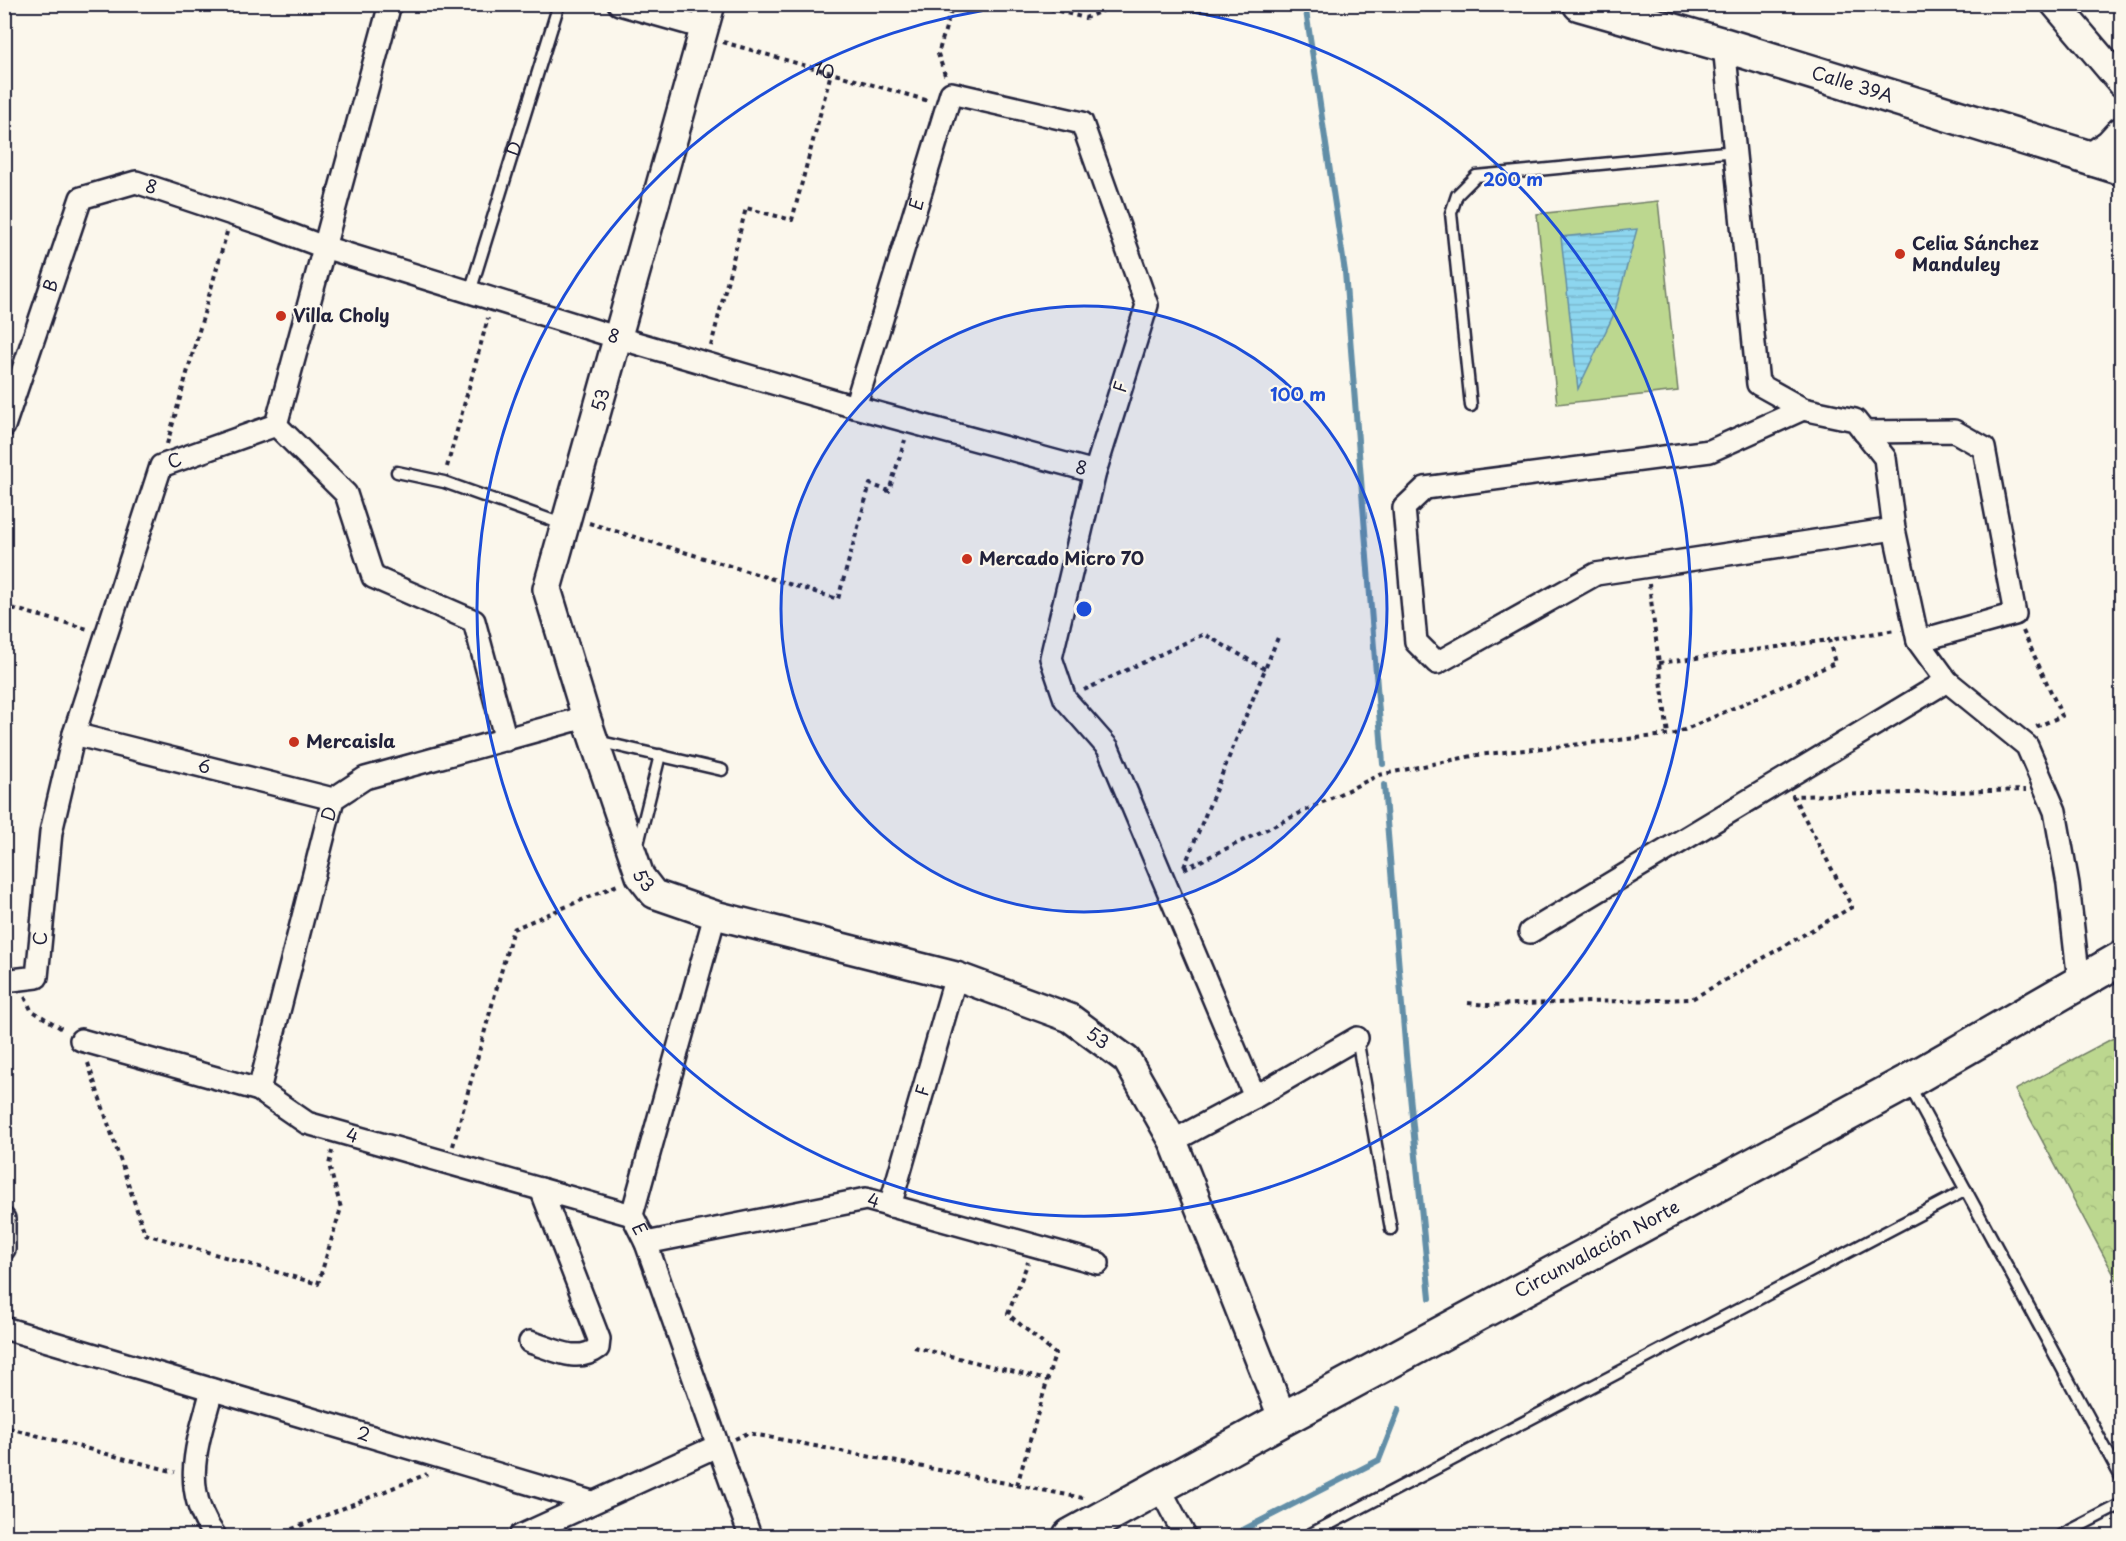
<svg xmlns="http://www.w3.org/2000/svg" width="2126" height="1541" viewBox="0 0 2126 1541" font-family="'Playpen Sans',sans-serif">
	<style>
		.forest { fill: url(#forest-crowns); stroke: #6f7c65; stroke-width: 1.5 }
		.park { fill: #bcd78f; stroke: #6f7c65; stroke-width: 1.5 }
		.water { fill: url(#water-rules); stroke: #628ea7; stroke-width: 1.5 }
		.lines { fill: none; stroke-linecap: round; stroke-linejoin: round }
		.stream { stroke: #628ea7; stroke-width: 6 }
		.service-casing { stroke: #22223b; stroke-width: 15 }
		.minor-casing { stroke: #22223b; stroke-width: 26 }
		.tertiary-casing { stroke: #22223b; stroke-width: 32 }
		.primary-casing { stroke: #22223b; stroke-width: 38 }
		.path { stroke: #22223b; stroke-width: 4; stroke-dasharray: 4.5 4.5; stroke-linecap: butt }
		.service { stroke: #fbf7ec; stroke-width: 10 }
		.minor { stroke: #fbf7ec; stroke-width: 21 }
		.tertiary { stroke: #fbf7ec; stroke-width: 27 }
		.primary { stroke: #fbf7ec; stroke-width: 33 }
		.ring { fill: none; stroke: #1d4ed8; stroke-width: 3 }
		.poi-dot { fill: #c8321e; stroke: #fbf7ec; stroke-width: 2 }
		.labels { text-anchor: middle; stroke-width: 4.5; stroke-linejoin: round; paint-order: stroke }
		.street-label { font-size: 18px; fill: #22223b; stroke: #fbf7ec }
		.poi-label { font-size: 18px; font-weight: bold; fill: #22223b; stroke: #fbf7ec; text-anchor: start }
		.centre { fill: #1d4ed8; stroke: #fbf7ec; stroke-width: 3 }
		.ring-label { font-size: 18px; text-anchor: middle; font-weight: bold; fill: #1d4ed8; stroke: #fbf7ec; stroke-width: 4.5; stroke-linejoin: round; paint-order: stroke }
	</style>
	<defs>
		<pattern id="forest-crowns" width="20" height="18" patternUnits="userSpaceOnUse" patternTransform="scale(1.5)"><rect width="20" height="18" fill="#bcd78f"/><path d="M2 6a3 3 0 1 1 6 0M12 15a3 3 0 1 1 6 0" fill="none" stroke="#a1b87c"/></pattern>
		<pattern id="water-rules" width="6" height="5" patternUnits="userSpaceOnUse" patternTransform="scale(1.5)"><rect width="6" height="5" fill="#8dd6ef"/><path d="M0 2.5h6" fill="none" stroke="#79b7ce"/></pattern>
	</defs>
	<rect width="100%" height="100%" fill="#fbf7ec"/>
	<filter id="ink" filterUnits="userSpaceOnUse"><feTurbulence type="fractalNoise" baseFrequency=".0167" numOctaves="2"/><feDisplacementMap in="SourceGraphic" scale="12" xChannelSelector="R" yChannelSelector="G"/><feConvolveMatrix kernelMatrix="1 2 1 2 8 2 1 2 1" color-interpolation-filters="sRGB"/></filter>
	<g filter="url(#ink)">
		<path class="forest" d="M 2121,1034 L 2121,1288 L 2015,1090 Z"/>
		<path class="park" d="M 1658,201 L 1678,391 L 1557,404 L 1537,214 Z"/>
		<path class="water" d="M 1637,229 L 1614,314 L 1578,389 L 1561,237 Z"/>
		<g class="lines">
			<g class="stream">
				<path d="M 1305,4 L 1345,272 L 1383,764"/>
				<path d="M 1384,785 L 1406,1055 L 1430,1298"/>
				<path d="M 1240,1536 L 1241,1531 L 1379,1460 L 1399,1409"/>
			</g>
			<g class="service-casing">
				<g id="service">
					<path id="s2" d="M 470,292 L 559,4"/>
					<path d="M 1471,406 L 1451,213 L 1457,195 L 1476,176 L 1736,151"/>
					<path d="M 397,472 L 444,482 L 565,525"/>
					<path d="M 597,741 L 722,770"/>
					<path d="M 637,848 L 660,755"/>
					<path d="M 1357,1038 L 1391,1229"/>
					<path d="M 1909,1085 L 2122,1479"/>
					<path d="M 1307,1536 L 1966,1190"/>
					<path d="M 2060,1536 L 2122,1504"/>
				</g>
			</g>
			<g class="minor-casing">
				<g id="minor">
					<path d="M 619,4 L 704,28"/>
					<path d="M 1724,45 L 1758,384 L 1803,409 L 1855,420 L 1885,458 L 1894,529 L 1918,641 L 1947,681 L 2027,746 L 2055,811 L 2068,884 L 2079,982"/>
					<path id="s3" d="M 855,407 L 951,93 L 1082,123 L 1147,305 L 1095,472 L 1051,658 L 1065,699 L 1108,748 L 1255,1097"/>
					<path d="M 1803,409 L 1710,451 L 1425,488 L 1404,508 L 1416,642 L 1437,663 L 1596,574 L 1894,529"/>
					<path d="M 276,425 L 390,4"/>
					<path d="M 276,425 L 346,494 L 373,577 L 474,621 L 506,740"/>
					<path id="s4" d="M 4,426 L 81,198 L 136,182 L 265,225 L 324,247 L 619,338 L 855,407 L 1095,472"/>
					<path d="M 1864,432 L 1954,431 L 1984,448 L 2015,614 L 1918,641"/>
					<path id="s5" d="M 74,734 L 333,799"/>
					<path id="s6" d="M 715,915 L 632,1215 L 646,1243 L 750,1536"/>
					<path d="M 1530,932 L 1947,681"/>
					<path id="s7" d="M 4,981 L 37,977 L 51,832 L 74,734 L 161,466 L 276,425"/>
					<path id="s8" d="M 81,1040 L 259,1090 L 307,1123 L 632,1215"/>
					<path id="s9" d="M 259,1090 L 333,799 L 365,778 L 586,717"/>
					<path d="M 1173,1141 L 1255,1097 L 1357,1038"/>
					<path id="s10" d="M 890,1206 L 956,976"/>
					<path d="M 4,1219 L 4,1249"/>
					<path id="s11" d="M 646,1243 L 866,1199 L 1098,1263"/>
					<path id="s12" d="M 4,1328 L 592,1502"/>
					<path d="M 530,1342 C 553,1349 577,1364 598,1348 L 599,1339 L 541,1189"/>
					<path d="M 212,1390 C 198,1442 179,1488 215,1536"/>
					<path d="M 1159,1487 L 1185,1536"/>
					<path d="M 520,1536 L 717,1446"/>
				</g>
			</g>
			<g class="tertiary-casing">
				<g id="tertiary">
					<path id="s13" d="M 711,4 L 547,589 L 586,717 L 640,876 L 654,894 L 715,915 L 956,976 L 1070,1018 L 1127,1060 L 1173,1141 L 1283,1419"/>
					<path d="M 2055,4 L 2122,83"/>
				</g>
			</g>
			<g class="primary-casing">
				<g id="primary">
					<path id="s14" d="M 1580,4 L 1724,45 L 2122,168"/>
					<path d="M 2093,159 L 2111,146 L 2122,134"/>
					<path id="s15" d="M 1070,1536 L 1283,1419 L 1907,1082 L 2122,958"/>
				</g>
			</g>
			<g class="path">
				<path d="M 1032,4 L 1085,18 L 1119,4"/>
				<path id="s1" d="M 723,42 L 929,101"/>
				<path d="M 945,75 L 938,54 L 953,4"/>
				<path d="M 711,346 L 746,208 L 792,220 L 831,73"/>
				<path d="M 167,444 L 227,232"/>
				<path d="M 447,467 L 488,318"/>
				<path d="M 589,523 L 838,599 L 870,484 L 889,491 L 905,440"/>
				<path d="M 1649,584 L 1668,735"/>
				<path d="M 4,606 L 88,629"/>
				<path d="M 2023,631 L 2062,716 L 2036,727"/>
				<path d="M 1659,663 L 1829,640"/>
				<path d="M 1084,690 L 1204,634 L 1265,669"/>
				<path d="M 1184,867 L 1279,635"/>
				<path d="M 1184,869 L 1379,775 L 1477,755 L 1675,734 L 1835,663 L 1829,640 L 1896,630"/>
				<path d="M 25,997 L 31,1010 L 64,1030"/>
				<path d="M 1468,1003 L 1487,1005 L 1692,999 L 1852,907 L 1793,796 L 2026,790"/>
				<path d="M 88,1063 L 145,1234 L 318,1284 L 341,1208 L 329,1165 L 332,1151"/>
				<path d="M 453,1146 L 513,929 L 620,884"/>
				<path d="M 914,1347 L 1047,1380"/>
				<path d="M 9,1428 L 175,1472"/>
				<path d="M 735,1439 L 748,1433 L 1083,1498"/>
				<path d="M 1017,1485 L 1055,1354 L 1008,1314 L 1028,1262"/>
				<path d="M 56,1532 L 74,1536"/>
				<path d="M 275,1536 L 427,1474"/>
			</g>
			<use href="#service" class="service"/>
			<use href="#minor" class="minor"/>
			<use href="#tertiary" class="tertiary"/>
			<use href="#primary" class="primary"/>
		</g>
	</g>
	<circle cx="1084" cy="609" r="303" fill="#1d4ed8" fill-opacity=".12"/>
	<g class="ring">
		<circle cx="1084" cy="609" r="303"/>
		<path d="M1142 5A607 607 0 1 1 1026 5"/>
	</g>
	<g class="poi-dot">
		<circle cx="1900" cy="254" r="6"/>
		<circle cx="281" cy="316" r="6"/>
		<circle cx="967" cy="559" r="6"/>
		<circle cx="294" cy="742" r="6"/>
	</g>
	<g class="labels">
		<g class="street-label">
			<text dy="6" stroke="none"><textPath href="#s1" startOffset="105">10</textPath></text>
			<text dy="6" stroke="none"><textPath href="#s14" startOffset="284">Calle 39A</textPath></text>
			<text dy="6" stroke="none"><textPath href="#s2" startOffset="150">D</textPath></text>
			<text dy="6" stroke="none"><textPath href="#s4" startOffset="314">8</textPath></text>
			<text dy="6" stroke="none"><textPath href="#s3" startOffset="212">E</textPath></text>
			<text dy="6" stroke="none"><textPath href="#s4" startOffset="148">B</textPath></text>
			<text dy="6" stroke="none"><textPath href="#s4" startOffset="800">8</textPath></text>
			<text transform="translate(1121 387) rotate(-73)" y="6">F</text>
			<text transform="translate(601 400) rotate(-74)" y="6">53</text>
			<text dy="6" stroke="none"><textPath href="#s7" startOffset="576">C</textPath></text>
			<text dy="6" stroke="none"><textPath href="#s4" startOffset="1286">8</textPath></text>
			<text dy="6" stroke="none"><textPath href="#s5" startOffset="134">6</textPath></text>
			<text dy="6" stroke="none"><textPath href="#s9" startOffset="285">D</textPath></text>
			<text dy="6" stroke="none"><textPath href="#s13" startOffset="915">53</textPath></text>
			<text dy="6" stroke="none"><textPath href="#s7" startOffset="72">C</textPath></text>
			<text dy="6" stroke="none"><textPath href="#s13" startOffset="1401">53</textPath></text>
			<text dy="6" stroke="none"><textPath href="#s10" startOffset="120">F</textPath></text>
			<text dy="6" stroke="none"><textPath href="#s8" startOffset="290">4</textPath></text>
			<text dy="6" stroke="none"><textPath href="#s11" startOffset="232">4</textPath></text>
			<text dy="6" stroke="none"><textPath href="#s6" startOffset="327">E</textPath></text>
			<text dy="6" stroke="none"><textPath href="#s15" startOffset="600">Circunvalación Norte</textPath></text>
			<text dy="6" stroke="none"><textPath href="#s12" startOffset="375">2</textPath></text>
		</g>
		<g class="poi-label">
			<text x="1912" y="250">Celia Sánchez<tspan x="1912" dy="21">Manduley</tspan></text>
			<text x="293" y="322">Villa Choly</text>
			<text x="979" y="565">Mercado Micro 70</text>
			<text x="306" y="748">Mercaisla</text>
		</g>
	</g>
	<circle cx="1084" cy="609" r="9" class="centre"/>
	<g class="ring-label">
		<text x="1513" y="186">200 m</text>
		<text x="1298" y="401">100 m</text>
	</g>
	<rect width="2126" height="1541" fill="none" stroke="#fbf7ec" stroke-width="24"/>
	<rect x="12" y="12" width="2102" height="1517" fill="none" stroke="#22223b" stroke-width="2" filter="url(#ink)"/>
</svg>
